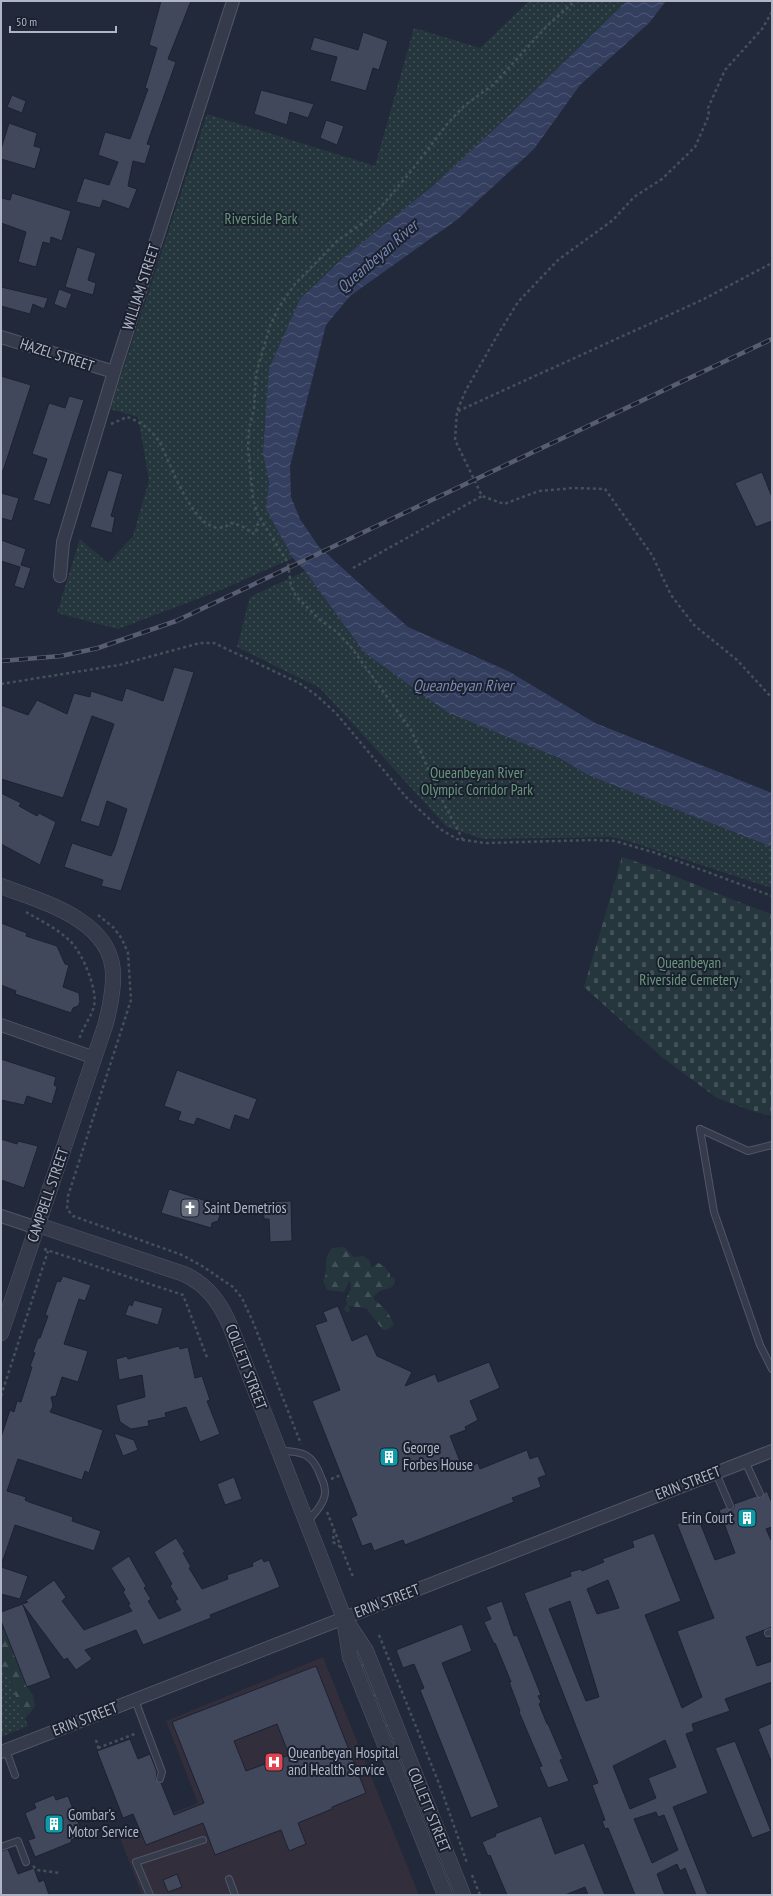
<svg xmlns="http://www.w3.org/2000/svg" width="773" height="1896" viewBox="0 0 773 1896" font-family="'PT Sans Narrow',sans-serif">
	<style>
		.medical { fill: #322e3c }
		.grass { fill: url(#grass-tufts) }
		.forest { fill: url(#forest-firs) }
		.cemetery { fill: url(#cemetery-stones) }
		.park { fill: url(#park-dots) }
		.water { fill: url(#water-waves) }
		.building { fill: #41485c; stroke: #1d2232; fill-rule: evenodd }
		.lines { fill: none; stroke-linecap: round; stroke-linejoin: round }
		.service-casing { stroke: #515666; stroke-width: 8 }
		.minor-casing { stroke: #515666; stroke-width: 14 }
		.tertiary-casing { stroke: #515666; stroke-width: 16 }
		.path { stroke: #425259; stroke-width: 2.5; stroke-dasharray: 3 3; stroke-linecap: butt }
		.service { stroke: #363b4b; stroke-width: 6 }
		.minor { stroke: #363b4b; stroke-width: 12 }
		.tertiary { stroke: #363b4b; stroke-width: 15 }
		.rail-casing { stroke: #585e72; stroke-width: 4.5 }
		.rail { stroke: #1b202f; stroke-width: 3; stroke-dasharray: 9; stroke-linecap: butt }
		.labels { text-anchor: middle; stroke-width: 4; stroke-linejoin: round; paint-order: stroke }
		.park-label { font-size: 15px; fill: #68977b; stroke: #1b202f }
		.street-label { font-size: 15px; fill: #b1b6c7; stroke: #1b202f }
		.poi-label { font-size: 15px; fill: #b1b6c7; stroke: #1b202f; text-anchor: start }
		.water-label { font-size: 16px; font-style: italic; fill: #7987af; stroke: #1b202f }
	</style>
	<defs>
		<pattern id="grass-tufts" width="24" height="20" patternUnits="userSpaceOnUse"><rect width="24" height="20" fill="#25373d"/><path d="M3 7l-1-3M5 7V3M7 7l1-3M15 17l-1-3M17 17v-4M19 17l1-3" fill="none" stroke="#425258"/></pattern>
		<pattern id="forest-firs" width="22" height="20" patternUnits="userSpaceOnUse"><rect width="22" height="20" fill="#25373d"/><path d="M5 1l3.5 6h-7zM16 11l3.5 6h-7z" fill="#425258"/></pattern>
		<pattern id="cemetery-stones" width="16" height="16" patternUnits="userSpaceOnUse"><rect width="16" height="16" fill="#25373d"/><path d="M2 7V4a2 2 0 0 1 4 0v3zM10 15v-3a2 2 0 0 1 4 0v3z" fill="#425258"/></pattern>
		<pattern id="park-dots" width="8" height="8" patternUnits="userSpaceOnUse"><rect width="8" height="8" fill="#25373d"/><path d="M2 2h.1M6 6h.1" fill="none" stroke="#425258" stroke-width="1.8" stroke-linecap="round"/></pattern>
		<pattern id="water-waves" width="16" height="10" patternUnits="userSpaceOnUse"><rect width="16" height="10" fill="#343f60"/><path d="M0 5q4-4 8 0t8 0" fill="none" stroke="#4f5875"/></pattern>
	</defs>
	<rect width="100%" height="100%" fill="#22293a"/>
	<path class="medical" d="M 323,1657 L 419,1895 L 142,1895 L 118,1833 L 198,1803 L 166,1721 Z"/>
	<path class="grass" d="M 355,1640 L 415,1794 L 414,1795 L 353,1643 Z"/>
	<g class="forest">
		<path d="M 344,1247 L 354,1257 L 363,1256 L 370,1261 L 371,1268 L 378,1263 L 384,1266 L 390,1274 L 390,1277 L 394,1277 L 395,1282 L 392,1287 L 380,1291 L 374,1296 L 374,1300 C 382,1305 391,1315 394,1325 L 387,1330 L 383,1330 L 366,1308 L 349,1306 L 350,1310 L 348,1313 L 344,1309 L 347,1304 L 346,1299 L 351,1289 L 350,1280 L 344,1292 L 327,1290 L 323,1281 C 330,1269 321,1263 332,1248 Z"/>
		<path d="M 4,1629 L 27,1687 L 33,1695 L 35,1706 C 25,1722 19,1723 1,1723 L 1,1632 Z"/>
	</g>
	<path class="cemetery" d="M 622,857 C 673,873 721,897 772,914 L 772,1116 L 755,1112 L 717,1098 L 663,1058 L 584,987 Z"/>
	<g class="park">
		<path d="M 529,1 L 627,1 L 503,121 L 434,185 L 344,257 L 300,299 L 263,454 L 269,482 L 266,509 L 293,558 L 221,590 L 118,629 L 57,613 L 80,539 L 108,563 L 133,536 L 149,480 L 138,417 L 110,409 L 207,114 L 375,166 L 414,28 L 480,48 Z"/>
		<path d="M 305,571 L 364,652 L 588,775 L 772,847 L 772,888 L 628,841 L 612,837 L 483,839 L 447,827 L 320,688 L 237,647 L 250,597 Z"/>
		<path d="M 1,1660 L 28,1726 L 1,1737 Z"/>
	</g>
	<path class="water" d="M 627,1 L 666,1 L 649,23 L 580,85 L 534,149 L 458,219 L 350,296 L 326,325 L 290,466 L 291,497 L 300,519 L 319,547 L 408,627 L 508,671 L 595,723 L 772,793 L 772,847 L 588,775 L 557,757 L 447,712 L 364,652 L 305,571 L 293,558 L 266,509 L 269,482 L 263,454 L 269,369 L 300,299 L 344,257 L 434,185 L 503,121 Z"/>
	<g class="building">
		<path d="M 161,1 L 191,1 L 168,59 L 176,62 L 147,144 L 151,145 L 145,164 L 133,161 L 128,186 L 137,189 L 129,209 L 103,200 L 100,208 L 76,202 L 84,178 L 109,185 L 118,162 L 98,155 L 105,132 L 130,139 L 148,89 L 145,88 L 157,48 L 149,45 Z"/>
		<path d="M 363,32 L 388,41 L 379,70 L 373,68 L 366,91 L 330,81 L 337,57 L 310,50 L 314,37 L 358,50 Z"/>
		<path d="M 261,90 L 314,104 L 308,118 L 290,112 L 287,125 L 254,114 Z"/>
		<path d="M 12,95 L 26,101 L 22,113 L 7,107 Z"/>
		<path d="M 326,120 L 344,126 L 337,145 L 320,138 Z"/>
		<path d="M 9,123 L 37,133 L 34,146 L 41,148 L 35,169 L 1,159 L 1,149 Z"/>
		<path d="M 12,193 L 71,211 L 62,241 L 51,237 L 50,244 L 43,242 L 36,267 L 18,262 L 26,232 L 1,223 L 1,198 L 10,200 Z"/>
		<path d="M 77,247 L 96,253 L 88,280 L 96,283 L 93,295 L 65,287 Z"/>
		<path d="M 1,287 L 48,298 L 44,309 L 33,304 L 30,314 L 1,306 Z"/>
		<path d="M 59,289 L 72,294 L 66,309 L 54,304 Z"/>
		<path d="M 1,376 L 31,385 L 3,471 L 1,470 Z"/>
		<path d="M 69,396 L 84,400 L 50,505 L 33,500 L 47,459 L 32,454 L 49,403 L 65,408 Z"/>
		<path d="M 108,470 L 123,474 L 111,516 L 115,517 L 112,533 L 90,527 Z"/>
		<path d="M 762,472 L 772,497 L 772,521 L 756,527 L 735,483 Z"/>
		<path d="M 1,493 L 19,498 L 12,521 L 1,518 Z"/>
		<path d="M 1,540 L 26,549 L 21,565 L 31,568 L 24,589 L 14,586 L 20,567 L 1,561 Z"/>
		<path d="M 174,667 L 194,672 L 183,706 L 121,891 L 101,886 L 103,880 L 64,867 L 72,843 L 111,856 L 114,850 L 127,809 L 107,801 L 99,827 L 80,821 L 114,724 L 92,716 L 63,798 L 1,779 L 1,705 L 28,715 L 37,700 L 67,714 L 74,693 L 90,697 L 91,691 L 122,701 L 126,688 L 163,701 Z"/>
		<path d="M 1,793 L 21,803 L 19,806 L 37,816 L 39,813 L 56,822 L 40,865 L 1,844 Z"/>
		<path d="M 1,923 L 27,933 L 26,936 L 57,946 L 65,964 L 69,965 L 63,987 L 79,993 L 80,1002 L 78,1006 L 73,1008 L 71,1013 L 15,994 L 16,991 L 1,985 Z"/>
		<path d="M 1,1059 L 56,1077 L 54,1085 L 57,1087 L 52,1104 L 27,1096 L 24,1105 L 1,1100 Z"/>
		<path d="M 177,1070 L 257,1099 L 249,1120 L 235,1115 L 230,1130 L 197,1118 L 194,1125 L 178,1120 L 181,1112 L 164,1106 Z"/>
		<path d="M 1,1139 L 17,1144 L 18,1141 L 38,1146 L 24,1188 L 1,1180 Z"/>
		<path d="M 169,1189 L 219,1205 L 216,1210 L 220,1215 L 218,1221 L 212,1223 L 211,1228 L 161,1213 Z"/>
		<path d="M 291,1201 L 292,1241 L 270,1242 L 269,1219 L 264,1219 L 263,1202 Z"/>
		<path d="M 63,1276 L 91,1285 L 85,1301 L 79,1299 L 64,1344 L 88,1351 L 78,1382 L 62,1377 L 56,1396 L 51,1397 L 53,1406 L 50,1412 L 103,1430 L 89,1473 L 85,1471 L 82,1480 L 18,1459 L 7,1491 L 26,1497 L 25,1500 L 29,1502 L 73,1517 L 72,1521 L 101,1531 L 94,1551 L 15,1525 L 3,1560 L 1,1560 L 1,1437 L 10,1410 L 14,1412 L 17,1401 L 21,1402 L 32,1367 L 30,1366 L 35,1353 L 33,1352 L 38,1338 L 40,1338 L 48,1316 L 45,1315 L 57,1281 L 60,1282 Z"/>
		<path d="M 134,1300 L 163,1308 L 158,1325 L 125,1315 L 129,1304 L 132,1306 Z"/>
		<path d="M 338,1306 L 352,1341 L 367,1334 L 377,1356 L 412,1372 L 405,1386 L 435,1374 L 438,1382 L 489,1362 L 500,1388 L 470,1401 L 478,1420 L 465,1427 L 466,1430 L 450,1436 L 463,1469 L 478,1463 L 480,1469 L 527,1450 L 530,1459 L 538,1456 L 546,1475 L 538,1478 L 541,1487 L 512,1498 L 514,1502 L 405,1545 L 403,1540 L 374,1551 L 371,1543 L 362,1546 L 351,1518 L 357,1515 L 312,1401 L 340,1390 L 315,1325 L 327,1321 L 323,1312 Z"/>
		<path d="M 179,1346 L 180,1349 L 188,1347 L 195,1378 L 202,1376 L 210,1400 L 207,1401 L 220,1434 L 200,1442 L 186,1407 L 165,1413 L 166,1417 L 148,1421 L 149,1426 L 131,1429 L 120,1422 L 116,1405 L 145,1397 L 142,1375 L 119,1380 L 116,1359 L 127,1356 L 128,1359 Z"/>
		<path d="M 114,1433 L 134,1440 L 138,1450 L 123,1456 Z"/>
		<path d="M 234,1477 L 242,1499 L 225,1505 L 217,1484 Z"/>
		<path d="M 767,1491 L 772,1503 L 772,1527 L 766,1529 L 772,1542 L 772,1627 L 746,1637 L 757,1666 L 772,1661 L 772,1682 L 725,1699 L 730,1711 L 692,1724 L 694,1731 L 686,1734 L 708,1793 L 673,1807 L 708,1895 L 696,1895 L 685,1868 L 680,1871 L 677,1864 L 657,1874 L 665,1895 L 635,1895 L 608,1828 L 605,1829 L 602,1821 L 605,1820 L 592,1785 L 598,1783 L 524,1593 L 571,1576 L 570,1572 L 581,1569 L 582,1571 L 604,1562 L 602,1559 L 634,1547 L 632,1541 L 654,1533 L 681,1601 L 645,1615 L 682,1708 L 702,1697 L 677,1631 L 714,1618 L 677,1524 L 697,1515 L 715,1560 L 735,1553 L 719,1510 L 726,1507 L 731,1510 L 734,1508 L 734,1504 L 756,1496 L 761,1498 L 764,1493 ZM 608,1580 L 619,1608 L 597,1614 L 587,1589 ZM 570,1601 L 599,1697 L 586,1701 L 549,1609 ZM 665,1740 L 676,1767 L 648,1778 L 656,1798 L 630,1809 L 613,1766 ZM 656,1812 L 658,1817 L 664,1815 L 678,1850 L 652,1863 L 634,1819 Z"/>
		<path d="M 176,1538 L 185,1552 L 183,1553 L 191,1567 L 189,1568 L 202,1589 L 228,1579 L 227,1575 L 253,1566 L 252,1563 L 262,1558 L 264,1562 L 269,1560 L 280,1587 L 210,1615 L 211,1618 L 143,1645 L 136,1630 L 85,1650 L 92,1659 L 76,1670 L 67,1658 L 64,1660 L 23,1605 L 51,1678 L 27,1687 L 1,1621 L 1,1612 L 28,1602 L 25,1601 L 54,1580 L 66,1597 L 62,1601 L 84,1630 L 132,1611 L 128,1605 L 130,1604 L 123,1592 L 125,1590 L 111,1568 L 129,1556 L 146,1586 L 144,1588 L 151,1599 L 148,1601 L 159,1619 L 181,1610 L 175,1601 L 178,1599 L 170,1586 L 172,1584 L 154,1552 Z"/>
		<path d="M 1,1567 L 28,1576 L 20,1599 L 1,1594 Z"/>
		<path d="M 502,1601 L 514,1636 L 517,1635 L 541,1695 L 538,1696 L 541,1702 L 539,1704 L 547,1724 L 548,1724 L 563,1759 L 560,1760 L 569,1781 L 548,1788 L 539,1767 L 542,1766 L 519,1712 L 520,1711 L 509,1682 L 511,1682 L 495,1643 L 494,1644 L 484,1622 L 491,1619 L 486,1607 Z"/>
		<path d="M 462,1624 L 472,1651 L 442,1663 L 499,1807 L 471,1818 L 420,1690 L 424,1688 L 414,1664 L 403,1668 L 396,1650 Z"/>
		<path d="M 316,1666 L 366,1793 L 332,1807 L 332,1809 L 298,1823 L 306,1844 L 289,1851 L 281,1830 L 215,1855 L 203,1823 L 146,1845 L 133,1814 L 123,1818 L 97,1751 L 130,1739 L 138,1759 L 150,1754 L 157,1772 L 156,1780 L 161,1783 L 174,1815 L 204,1803 L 172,1722 ZM 277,1724 L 289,1755 L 246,1771 L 234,1741 Z"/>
		<path d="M 772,1723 L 772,1763 L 758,1729 Z"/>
		<path d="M 735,1741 L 771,1831 L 752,1838 L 715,1748 Z"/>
		<path d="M 54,1795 L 56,1800 L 68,1796 L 83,1835 L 71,1840 L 72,1842 L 35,1857 L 28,1840 L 35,1838 L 25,1813 L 36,1808 L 34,1803 Z"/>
		<path d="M 541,1816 L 555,1854 L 584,1843 L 605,1895 L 588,1895 L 585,1887 L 565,1895 L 507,1895 L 490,1855 L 488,1856 L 482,1842 L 496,1836 L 495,1834 Z"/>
		<path d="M 8,1849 L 18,1874 L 34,1868 L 39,1882 L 44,1880 L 49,1895 L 1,1895 L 1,1851 Z"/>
		<path d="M 177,1874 L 182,1887 L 168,1892 L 163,1880 Z"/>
	</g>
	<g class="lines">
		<g class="service-casing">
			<g id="service">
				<path d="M 700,1129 L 714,1212 L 760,1345 L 772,1369"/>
				<path d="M 700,1129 L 748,1151 L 772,1145"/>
				<path d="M 280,1451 C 303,1451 313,1454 321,1477 C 323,1481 325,1487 325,1492 C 325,1503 314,1514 307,1522"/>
				<path d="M 745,1461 L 760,1494"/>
				<path d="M 716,1473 L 730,1506"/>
				<path d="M 768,1633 L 772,1632"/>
				<path d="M 135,1700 L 162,1772 L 160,1779"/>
				<path d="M 6,1750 L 15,1775"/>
				<path d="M 1,1847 L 18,1841 L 26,1862"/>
				<path d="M 229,1879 L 235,1895"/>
				<path d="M 150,1895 L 136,1862 L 203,1840"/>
			</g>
		</g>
		<g class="minor-casing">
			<g id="minor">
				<path d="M 1,337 L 114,372"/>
				<path d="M 60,576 L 63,542 L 114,372 L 233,1"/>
				<path d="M 1,1025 L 95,1058"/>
				<path d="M 1,1216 L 37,1228"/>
				<path d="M 1,1752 L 772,1451"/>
			</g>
		</g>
		<g class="tertiary-casing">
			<g id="tertiary">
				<path d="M 1,886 C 42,902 110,919 113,972 C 114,989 110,1007 106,1023 L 1,1333"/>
				<path d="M 38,1225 L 184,1274 C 208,1285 221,1304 231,1328 L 344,1618 L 350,1657 L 445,1895"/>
				<path d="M 347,1622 L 366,1651 L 463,1895"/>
			</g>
		</g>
		<g class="path">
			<path d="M 772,12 L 762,29 L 725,70 L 708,108 L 709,115 L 695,147 L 662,179 L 634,197 L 613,220 L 558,260 L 518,302 L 497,336 L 466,390 L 457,411 L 455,440 L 482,496 L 504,504 L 539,491 L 573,488 L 605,489 L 652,555 L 671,595 L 694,625 L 737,660 L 772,698"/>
			<path d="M 458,411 L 702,300 L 772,263"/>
			<path d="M 111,424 L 127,417 C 140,421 153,431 160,443 C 170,461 198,549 231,523 L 242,526 L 254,534 L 256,533 L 257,525 L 262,523"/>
			<path d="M 353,568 L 482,496"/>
			<path d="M 1,684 L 119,665 L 200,643 L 214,643 L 299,683 L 316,695 L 336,713 L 406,797 L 440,829 L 457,839 L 485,843 L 593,840 L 615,841 L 656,853 L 772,896"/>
			<path d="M 463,840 L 440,796 L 411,730 L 351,647 L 337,632 L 319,619 L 296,596 L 291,586 L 288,563 L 258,515 L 253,499 L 248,448 L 249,429 L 254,409 L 256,374 L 270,326 L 279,307 L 295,284 L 337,241 L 367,220 L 379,209 L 408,175 L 448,123 L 464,106 L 493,85 L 547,26 L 575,1"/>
			<path d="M 26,912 C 41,921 58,929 70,941 C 82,952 98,990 94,1006 C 91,1018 82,1028 79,1040"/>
			<path d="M 98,915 L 114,928 L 122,939 L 128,953 L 131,1000 L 68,1196 L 67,1209 L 73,1216 L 182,1255 L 202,1266 L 233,1287 L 242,1298 L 253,1322 L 301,1444"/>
			<path d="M 44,1249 L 183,1295 L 208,1360"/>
			<path d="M 1,1396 L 48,1251"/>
			<path d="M 331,1479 L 341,1475"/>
			<path d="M 327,1512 L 353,1577"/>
			<path d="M 334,1530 L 333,1542 L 342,1548"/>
			<path d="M 379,1635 L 440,1786 L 467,1863"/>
			<path d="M 96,1740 L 99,1750"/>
			<path d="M 98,1748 L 137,1733"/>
			<path d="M 33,1866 L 37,1870 L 60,1873"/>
			<path d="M 472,1875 L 480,1895"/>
		</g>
		<use href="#service" class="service"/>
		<use href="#minor" class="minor"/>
		<use href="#tertiary" class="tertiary"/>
		<g class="rail-casing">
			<path id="rail" d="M 1,661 L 61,656 L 98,648 L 176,621 L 772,339"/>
		</g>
		<use href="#rail" class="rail"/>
	</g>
	<defs>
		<g id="church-square" transform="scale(1)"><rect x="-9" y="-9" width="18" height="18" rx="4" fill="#6b7280" stroke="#1b202f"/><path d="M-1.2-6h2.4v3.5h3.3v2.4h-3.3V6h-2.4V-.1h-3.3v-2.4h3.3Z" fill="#fff"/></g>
		<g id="building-square" transform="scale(1)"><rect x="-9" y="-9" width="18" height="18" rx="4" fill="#0f9aa8" stroke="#1b202f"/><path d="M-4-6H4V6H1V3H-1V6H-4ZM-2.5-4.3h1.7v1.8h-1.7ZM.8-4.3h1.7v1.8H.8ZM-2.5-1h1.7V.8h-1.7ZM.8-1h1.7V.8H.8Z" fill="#fff"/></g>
		<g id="hospital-square" transform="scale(1)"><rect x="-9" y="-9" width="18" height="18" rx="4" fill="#e0444e" stroke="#1b202f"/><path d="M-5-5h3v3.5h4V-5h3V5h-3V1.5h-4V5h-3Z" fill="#fff"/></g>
	</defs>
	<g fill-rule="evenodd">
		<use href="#church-square" x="190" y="1208"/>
		<use href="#building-square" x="389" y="1457"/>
		<use href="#building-square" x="747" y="1518"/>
		<use href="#hospital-square" x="274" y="1762"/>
		<use href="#building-square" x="54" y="1824"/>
	</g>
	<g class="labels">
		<g class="park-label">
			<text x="261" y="224">Riverside Park</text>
			<text x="477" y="778">Queanbeyan River<tspan x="477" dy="17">Olympic Corridor Park</tspan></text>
			<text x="689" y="968">Queanbeyan<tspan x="689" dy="17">Riverside Cemetery</tspan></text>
		</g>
		<g class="street-label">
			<text transform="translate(141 287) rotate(-72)" y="5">WILLIAM STREET</text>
			<text transform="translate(57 355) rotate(18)" y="5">HAZEL STREET</text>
			<text transform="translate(48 1195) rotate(-71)" y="5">CAMPBELL STREET</text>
			<text transform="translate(246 1367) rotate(69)" y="5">COLLETT STREET</text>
			<text transform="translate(688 1483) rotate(-21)" y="5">ERIN STREET</text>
			<text transform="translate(387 1601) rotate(-21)" y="5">ERIN STREET</text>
			<text transform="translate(85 1719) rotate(-21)" y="5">ERIN STREET</text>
			<text transform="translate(429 1810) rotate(68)" y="5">COLLETT STREET</text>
		</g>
		<g class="poi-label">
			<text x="204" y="1213">Saint Demetrios</text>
			<text x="403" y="1453">George<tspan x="403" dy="17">Forbes House</tspan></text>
			<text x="733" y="1523" text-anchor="end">Erin Court</text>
			<text x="288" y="1758">Queanbeyan Hospital<tspan x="288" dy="17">and Health Service</tspan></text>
			<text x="68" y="1820">Gombar's<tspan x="68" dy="17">Motor Service</tspan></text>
		</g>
		<g class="water-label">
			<text transform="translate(377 256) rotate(-41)" y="6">Queanbeyan River</text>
			<text x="463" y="691">Queanbeyan River</text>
		</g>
	</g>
	<rect width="773" height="1896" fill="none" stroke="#b1b6c7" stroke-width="4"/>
	<path d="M10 26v6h106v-6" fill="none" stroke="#b1b6c7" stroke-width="2"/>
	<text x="16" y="26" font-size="12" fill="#b1b6c7" stroke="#1b202f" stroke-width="3" paint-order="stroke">50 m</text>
</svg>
